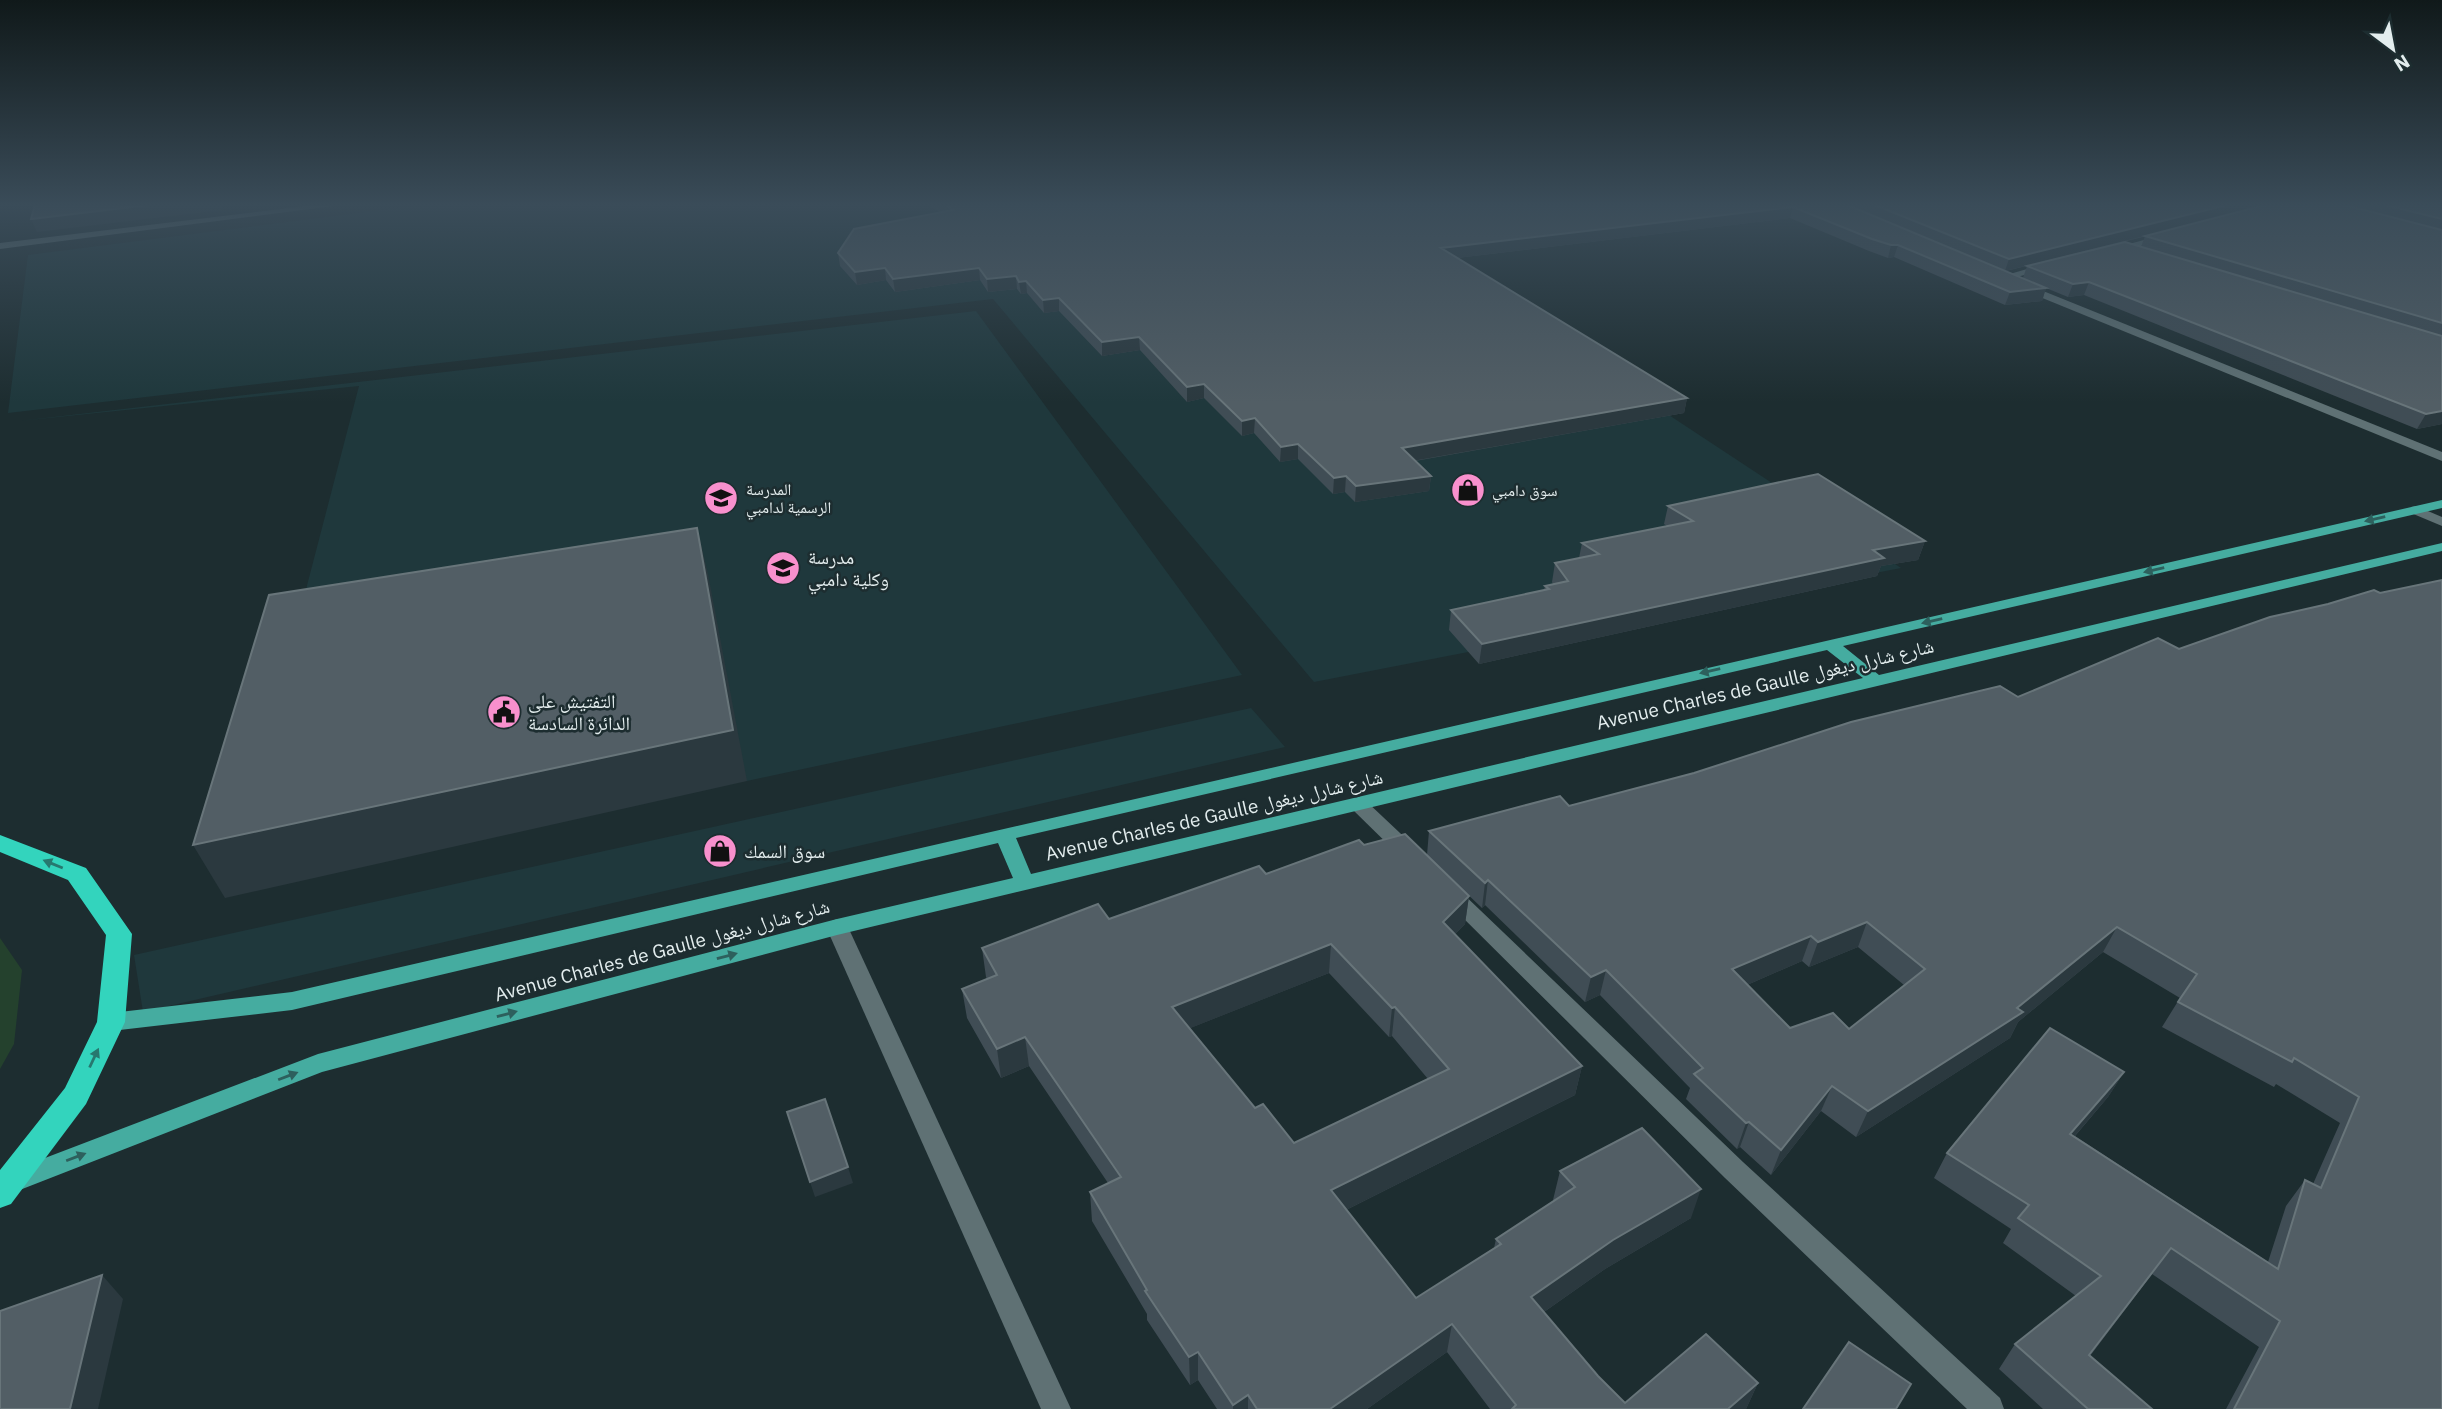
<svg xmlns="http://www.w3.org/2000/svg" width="2442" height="1409" viewBox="0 0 2442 1409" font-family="'IBM Plex Sans','Noto Naskh Arabic',sans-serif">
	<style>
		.built { fill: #1f383c }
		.green { fill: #24412d }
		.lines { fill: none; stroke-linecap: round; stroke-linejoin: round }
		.street { fill: #5f7174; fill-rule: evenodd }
		.primary { fill: #45aca0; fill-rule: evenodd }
		.highway { fill: #33d4bd; fill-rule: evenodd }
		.wall { fill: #404d55; fill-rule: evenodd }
		.shaded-wall { fill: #2b393f }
		.building { fill: #525e65; stroke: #68757a; stroke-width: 2; fill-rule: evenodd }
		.oneway { fill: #2d605d }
		.oneway2 { fill: #27786f }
		.labels { text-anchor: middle; stroke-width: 5; stroke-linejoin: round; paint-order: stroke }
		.far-poi-label { font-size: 16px; fill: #e3edee; stroke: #1d2d30; text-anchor: start }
		.poi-label { font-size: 19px; fill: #e3edee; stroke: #1d2d30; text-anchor: start }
		.street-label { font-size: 19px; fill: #e3edee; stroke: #1d2d30 }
	</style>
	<rect width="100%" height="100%" fill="#1d2d30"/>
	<g class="built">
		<path d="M 429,204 L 1797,204 L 1420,251 L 1901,568 L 1314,682 L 993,299 L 8,413 L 28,255 Z"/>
		<path d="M 976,311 L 1242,675 L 747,781 L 292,643 L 359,386 L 19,421 Z"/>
		<path d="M 1251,708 L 1285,747 L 143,1012 L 134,955 Z"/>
	</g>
	<path class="green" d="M 0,938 L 22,970 L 14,1044 L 0,1069 Z"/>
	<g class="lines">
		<g class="street">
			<path d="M 321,204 L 349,204 L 0,249 L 0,243 Z"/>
			<path d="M 2166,234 L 2169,235 L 2169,239 L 2112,253 L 2107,250 Z"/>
			<path d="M 2048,263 L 2051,264 L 2051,268 L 2001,281 L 1996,278 Z"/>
			<path d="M 2018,284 L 2026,284 L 2442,452 L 2442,461 L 2018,288 Z"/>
			<path d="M 2416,506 L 2442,517 L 2442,526 L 2411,513 L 2411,507 Z"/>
			<path d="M 1359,799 L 1366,801 L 1417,849 L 1420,854 L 1417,859 L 1403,859 L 1352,809 L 1349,805 L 1352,801 Z"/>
			<path d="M 1450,886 L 1457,888 L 1743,1162 L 2000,1398 L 2004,1409 L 1967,1409 L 1725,1178 L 1443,898 L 1440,893 L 1443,888 Z"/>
			<path d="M 837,919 L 845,922 L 848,927 L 1071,1409 L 1041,1409 L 826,927 L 829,922 Z"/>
		</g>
		<path class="primary" d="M 2442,500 L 2442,508 L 1843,646 L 1879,675 L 2442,543 L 2442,551 L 837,935 L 322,1072 L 12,1193 L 3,1190 L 0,1184 L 3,1174 L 318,1054 L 837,919 L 1013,878 L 998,843 L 292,1010 L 111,1031 L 103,1028 L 99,1022 L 103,1016 L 111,1013 L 292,992 ZM 1827,650 L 1863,678 L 1031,874 L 1016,838 Z"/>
		<path class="highway" d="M 0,835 L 86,868 L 132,934 L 125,1022 L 86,1104 L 11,1204 L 0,1208 L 0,1170 L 65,1088 L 97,1022 L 106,935 L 68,880 L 0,852 Z"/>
	</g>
	<g class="wall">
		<path d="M 928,204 L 2442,204 L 2442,424 L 2417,429 L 2084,295 L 2068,297 L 2046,288 L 2042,301 L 2005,305 L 1894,257 L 1888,258 L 1869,251 L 1790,218 L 1457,258 L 1687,398 L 1684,413 L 1415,461 L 1431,476 L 1429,491 L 1355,502 L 1345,492 L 1333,494 L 1298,459 L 1280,462 L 1254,433 L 1242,436 L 1204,398 L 1187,402 L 1140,350 L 1102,356 L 1059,311 L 1044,313 L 1027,293 L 1021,294 L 1017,289 L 988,292 L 980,280 L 895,292 L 886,280 L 857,285 L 840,266 L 838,253 L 940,213 ZM 2167,231 L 2145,236 L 2141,247 L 2027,266 L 2023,278 L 2006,271 Z"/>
		<path d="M 1668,506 L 1925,541 L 1918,560 L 1881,566 L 1877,576 L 1479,664 L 1449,630 L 1451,610 L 1544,590 L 1545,586 L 1553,584 L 1552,582 L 1555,563 L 1579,558 L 1582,543 L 1667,526 L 1664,524 Z"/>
		<path d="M 2270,617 L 2442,1409 L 2226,1409 L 2259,1347 L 2152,1274 L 2090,1356 L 2152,1409 L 2043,1409 L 1999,1369 L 2015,1344 L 2076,1296 L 2003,1243 L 2011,1229 L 1934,1178 L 1947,1153 L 2124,1072 L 2108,1097 L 2075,1136 L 2268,1262 L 2286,1206 L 2305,1180 L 2313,1184 L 2340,1123 L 2276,1084 L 2274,1087 L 2162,1027 L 2180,998 L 2103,952 L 2018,1022 L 2010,1038 L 1856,1137 L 1821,1111 L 1771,1175 L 1740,1147 L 1737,1149 L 1686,1099 L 1690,1088 L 1600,995 L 1585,1002 L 1485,905 L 1482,908 L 1461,888 L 1469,896 L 1465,924 L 1455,934 L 1582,1066 L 1575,1095 L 1346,1210 L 1416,1298 L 1494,1248 L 1496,1239 L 1554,1201 L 1553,1200 L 1560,1171 L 1691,1218 L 1605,1269 L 1544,1312 L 1598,1376 L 1625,1403 L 1758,1383 L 1746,1409 L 1490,1409 L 1447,1352 L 1367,1409 L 1217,1409 L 1198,1380 L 1190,1385 L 1147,1320 L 1147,1314 L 1092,1221 L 1090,1192 L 1108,1183 L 1029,1066 L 1001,1078 L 967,1018 L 962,989 L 987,979 L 986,977 L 982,948 L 1109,919 L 1364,845 L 1427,855 L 1429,831 L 1569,806 L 2018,697 L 2179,649 ZM 1858,947 L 1904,985 L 1849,1029 L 1790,1028 L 1747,985 L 1802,961 L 1809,967 ZM 1329,973 L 1389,1037 L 1392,1036 L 1428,1079 L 1294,1143 L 1255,1108 L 1190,1028 Z"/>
	</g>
	<g class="shaded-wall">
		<path d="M 157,204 L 222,204 L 222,210 L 37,232 L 31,219 Z"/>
		<path d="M 2231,204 L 2271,204 L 2005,271 L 2009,259 Z"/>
		<path d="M 1793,207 L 1790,218 L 1440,260 L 1441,248 Z"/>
		<path d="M 1891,245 L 1898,245 L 1894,257 L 1888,258 Z"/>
		<path d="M 885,268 L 886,280 L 857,285 L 855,272 Z"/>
		<path d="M 979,268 L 980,280 L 895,292 L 893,279 Z"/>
		<path d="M 1016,276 L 1017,289 L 988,292 L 987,279 Z"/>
		<path d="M 1026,281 L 1027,293 L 1021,294 L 1019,282 Z"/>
		<path d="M 2089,282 L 2084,295 L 2068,297 L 2073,284 Z"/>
		<path d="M 2046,288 L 2042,301 L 2005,305 L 2010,292 Z"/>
		<path d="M 1059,298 L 1059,311 L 1044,313 L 1043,300 Z"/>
		<path d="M 1139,337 L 1140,350 L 1102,356 L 1102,342 Z"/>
		<path d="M 1204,384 L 1204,398 L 1187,402 L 1187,387 Z"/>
		<path d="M 1687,398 L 1684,413 L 1401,463 L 1402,448 Z"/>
		<path d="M 2442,411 L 2442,424 L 2417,429 L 2426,414 Z"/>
		<path d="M 1255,418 L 1254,433 L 1242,436 L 1242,421 Z"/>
		<path d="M 1298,444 L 1298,459 L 1280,462 L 1281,447 Z"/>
		<path d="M 1346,476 L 1345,492 L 1333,494 L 1334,478 Z"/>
		<path d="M 1431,476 L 1429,491 L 1355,502 L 1356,486 Z"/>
		<path d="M 697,528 L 708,574 L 747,781 L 225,898 L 193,845 Z"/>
		<path d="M 1925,541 L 1918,560 L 1881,566 L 1877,576 L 1479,664 L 1482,644 L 1873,550 Z"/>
		<path d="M 1488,880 L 1485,905 L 1482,908 L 1485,883 Z"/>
		<path d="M 1469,896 L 1465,924 L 1439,950 L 1443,922 Z"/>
		<path d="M 1867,922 L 1858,947 L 1809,967 L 1818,942 Z"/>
		<path d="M 2117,927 L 2103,952 L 2018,1022 L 2010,1038 L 1856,1137 L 1868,1111 L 2017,1008 Z"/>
		<path d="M 1811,936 L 1802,961 L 1724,995 L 1732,969 Z"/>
		<path d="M 1331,944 L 1329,973 L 1173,1035 L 1172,1007 Z"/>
		<path d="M 1606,970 L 1600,995 L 1585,1002 L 1591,977 Z"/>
		<path d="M 1395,1007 L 1392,1036 L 1389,1037 L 1392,1008 Z"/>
		<path d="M 1025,1037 L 1029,1066 L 1001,1078 L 997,1049 Z"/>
		<path d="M 1582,1066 L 1575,1095 L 1328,1219 L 1331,1190 Z"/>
		<path d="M 2124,1072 L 2108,1097 L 2055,1159 L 2070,1134 Z"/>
		<path d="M 1832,1086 L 1821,1111 L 1771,1175 L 1781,1150 Z"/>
		<path d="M 1749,1122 L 1740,1147 L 1737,1149 L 1746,1123 Z"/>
		<path d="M 848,1167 L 853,1183 L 815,1197 L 810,1182 Z"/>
		<path d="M 1701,1189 L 1691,1218 L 1605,1269 L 1524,1326 L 1531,1297 L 1613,1240 Z"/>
		<path d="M 2171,1248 L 2152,1274 L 2071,1380 L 2089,1355 Z"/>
		<path d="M 102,1275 L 123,1299 L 98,1409 L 70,1409 Z"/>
		<path d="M 1452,1324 L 1447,1352 L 1367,1409 L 1330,1409 Z"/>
		<path d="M 1198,1352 L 1198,1380 L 1190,1385 L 1189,1357 Z"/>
		<path d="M 1758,1383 L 1746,1409 L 1728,1409 Z"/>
		<path d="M 1248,1395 L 1248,1409 L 1233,1409 L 1233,1405 Z"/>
	</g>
	<g class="building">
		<path d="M 35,204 L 157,204 L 31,219 Z"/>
		<path d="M 944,204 L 1845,204 L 2046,288 L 2010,292 L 1898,245 L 1891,245 L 1872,239 L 1793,207 L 1441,248 L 1687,398 L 1402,448 L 1431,476 L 1356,486 L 1346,476 L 1334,478 L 1298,444 L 1281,447 L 1255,418 L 1242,421 L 1204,384 L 1187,387 L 1139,337 L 1102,342 L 1059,298 L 1043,300 L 1026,281 L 1019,282 L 1016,276 L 987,279 L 979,268 L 893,279 L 885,268 L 855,272 L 838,253 L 854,229 L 953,210 Z"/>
		<path d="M 1872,204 L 2231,204 L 2009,259 Z"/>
		<path d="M 2269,204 L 2341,204 L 2442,230 L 2442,323 L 2145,236 Z"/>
		<path d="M 2381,204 L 2442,204 L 2442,219 Z"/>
		<path d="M 2125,242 L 2442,336 L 2442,411 L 2426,414 L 2089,282 L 2073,284 L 2027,266 Z"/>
		<path d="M 1818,474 L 1925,541 L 1873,550 L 1884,558 L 1482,644 L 1451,610 L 1549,589 L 1545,586 L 1568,581 L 1555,563 L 1599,554 L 1582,543 L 1693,521 L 1668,506 Z"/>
		<path d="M 697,528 L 733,730 L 193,845 L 269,595 Z"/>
		<path d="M 2442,580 L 2442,1409 L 2234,1409 L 2280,1321 L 2171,1248 L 2089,1355 L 2152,1409 L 2088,1409 L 2015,1344 L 2101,1276 L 2018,1218 L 2029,1205 L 1947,1153 L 2050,1028 L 2124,1072 L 2070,1134 L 2278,1269 L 2305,1180 L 2321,1188 L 2359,1097 L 2294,1058 L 2292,1062 L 2178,1002 L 2197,974 L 2117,927 L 2017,1008 L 2023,1012 L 1868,1111 L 1832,1086 L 1781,1150 L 1749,1122 L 1746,1123 L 1694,1074 L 1703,1068 L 1606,970 L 1591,977 L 1488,880 L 1485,883 L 1429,831 L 1560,796 L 1569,806 L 1694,773 L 1851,722 L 2000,686 L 2018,697 L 2158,638 L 2179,649 L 2270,617 L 2328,604 L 2374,590 L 2380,593 ZM 1867,922 L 1925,969 L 1849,1029 L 1833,1013 L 1790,1028 L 1732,969 L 1811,936 L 1818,942 Z"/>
		<path d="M 1405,834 L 1469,896 L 1443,922 L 1582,1066 L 1331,1190 L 1416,1298 L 1501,1244 L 1496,1239 L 1575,1187 L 1560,1171 L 1642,1128 L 1701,1189 L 1613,1240 L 1531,1297 L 1598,1376 L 1625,1403 L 1706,1334 L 1758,1383 L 1728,1409 L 1512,1409 L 1516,1405 L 1452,1324 L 1330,1409 L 1257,1409 L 1248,1395 L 1233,1405 L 1198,1352 L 1189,1357 L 1145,1291 L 1147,1290 L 1090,1192 L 1121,1177 L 1025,1037 L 997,1049 L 962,989 L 997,975 L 982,948 L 1098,904 L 1109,919 L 1259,866 L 1266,874 L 1359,840 L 1364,845 ZM 1331,944 L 1392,1008 L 1395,1007 L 1449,1069 L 1294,1143 L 1263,1104 L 1255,1108 L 1172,1007 Z"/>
		<path d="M 825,1099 L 848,1167 L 810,1182 L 787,1112 Z"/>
		<path d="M 102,1275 L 70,1409 L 0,1409 L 0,1311 Z"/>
		<path d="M 1849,1342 L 1911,1384 L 1896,1409 L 1803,1409 Z"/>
	</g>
	<defs><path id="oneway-solid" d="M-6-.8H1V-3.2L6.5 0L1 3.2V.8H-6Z" transform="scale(1.75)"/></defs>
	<g class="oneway">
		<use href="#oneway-solid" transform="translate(2375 519) rotate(167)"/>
		<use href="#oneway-solid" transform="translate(2154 570) rotate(167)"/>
		<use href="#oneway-solid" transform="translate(1932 621) rotate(167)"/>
		<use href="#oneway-solid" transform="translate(1710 671) rotate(167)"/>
		<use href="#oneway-solid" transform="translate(727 956) rotate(-15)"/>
		<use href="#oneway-solid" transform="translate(507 1014) rotate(-15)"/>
		<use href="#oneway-solid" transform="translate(288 1076) rotate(-21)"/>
		<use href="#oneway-solid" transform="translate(76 1157) rotate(-21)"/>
	</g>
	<g class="oneway2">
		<use href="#oneway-solid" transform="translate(53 864) rotate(-158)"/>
		<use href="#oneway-solid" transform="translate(94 1058) rotate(-65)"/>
	</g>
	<linearGradient id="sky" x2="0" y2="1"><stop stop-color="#10191a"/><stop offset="0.51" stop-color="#3a4c59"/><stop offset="1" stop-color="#3a4c59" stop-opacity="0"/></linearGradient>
	<rect width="2442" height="402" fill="url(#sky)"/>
	<defs>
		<g id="shop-disc" transform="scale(1.75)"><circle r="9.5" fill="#f890cd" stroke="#1d2d30"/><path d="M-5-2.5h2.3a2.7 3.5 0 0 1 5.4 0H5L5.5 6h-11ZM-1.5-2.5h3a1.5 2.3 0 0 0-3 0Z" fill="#111"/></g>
		<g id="school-disc" transform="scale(1.75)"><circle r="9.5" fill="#f890cd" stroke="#1d2d30"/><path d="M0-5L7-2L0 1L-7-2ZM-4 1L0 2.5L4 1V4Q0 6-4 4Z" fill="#111"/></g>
		<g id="civic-disc" transform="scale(1.75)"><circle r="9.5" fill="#f890cd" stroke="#1d2d30"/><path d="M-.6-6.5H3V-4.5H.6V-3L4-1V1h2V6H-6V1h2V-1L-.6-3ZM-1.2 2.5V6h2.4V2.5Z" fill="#111"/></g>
	</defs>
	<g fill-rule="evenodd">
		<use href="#shop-disc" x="1468" y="490"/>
		<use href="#school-disc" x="721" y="498"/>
		<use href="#school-disc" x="783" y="568"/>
		<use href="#civic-disc" x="504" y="712"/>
		<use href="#shop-disc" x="720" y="851"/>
	</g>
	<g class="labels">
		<g class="far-poi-label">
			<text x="746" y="495">المدرسة<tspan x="746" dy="18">الرسمية لدامبي</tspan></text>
			<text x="1492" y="496">سوق دامبي</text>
		</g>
		<g class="poi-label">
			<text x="808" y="564">مدرسة<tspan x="808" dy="22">وكلية دامبي</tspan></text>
			<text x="528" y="708">التفتيش على<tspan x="528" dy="22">الدائرة السادسة</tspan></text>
			<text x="744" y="858">سوق السمك</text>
		</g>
		<g class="street-label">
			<text transform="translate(1765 684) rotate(-13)" y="7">Avenue Charles de Gaulle شارع شارل ديغول</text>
			<text transform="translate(1214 815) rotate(-13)" y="7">Avenue Charles de Gaulle شارع شارل ديغول</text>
			<text transform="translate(662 950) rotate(-15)" y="7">Avenue Charles de Gaulle شارع شارل ديغول</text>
		</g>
	</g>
	<g transform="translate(2393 49) rotate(148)" stroke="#1d2d30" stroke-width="5" paint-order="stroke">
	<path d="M0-5L12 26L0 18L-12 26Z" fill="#e3edee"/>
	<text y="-10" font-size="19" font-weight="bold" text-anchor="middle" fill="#e3edee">N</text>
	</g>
</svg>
